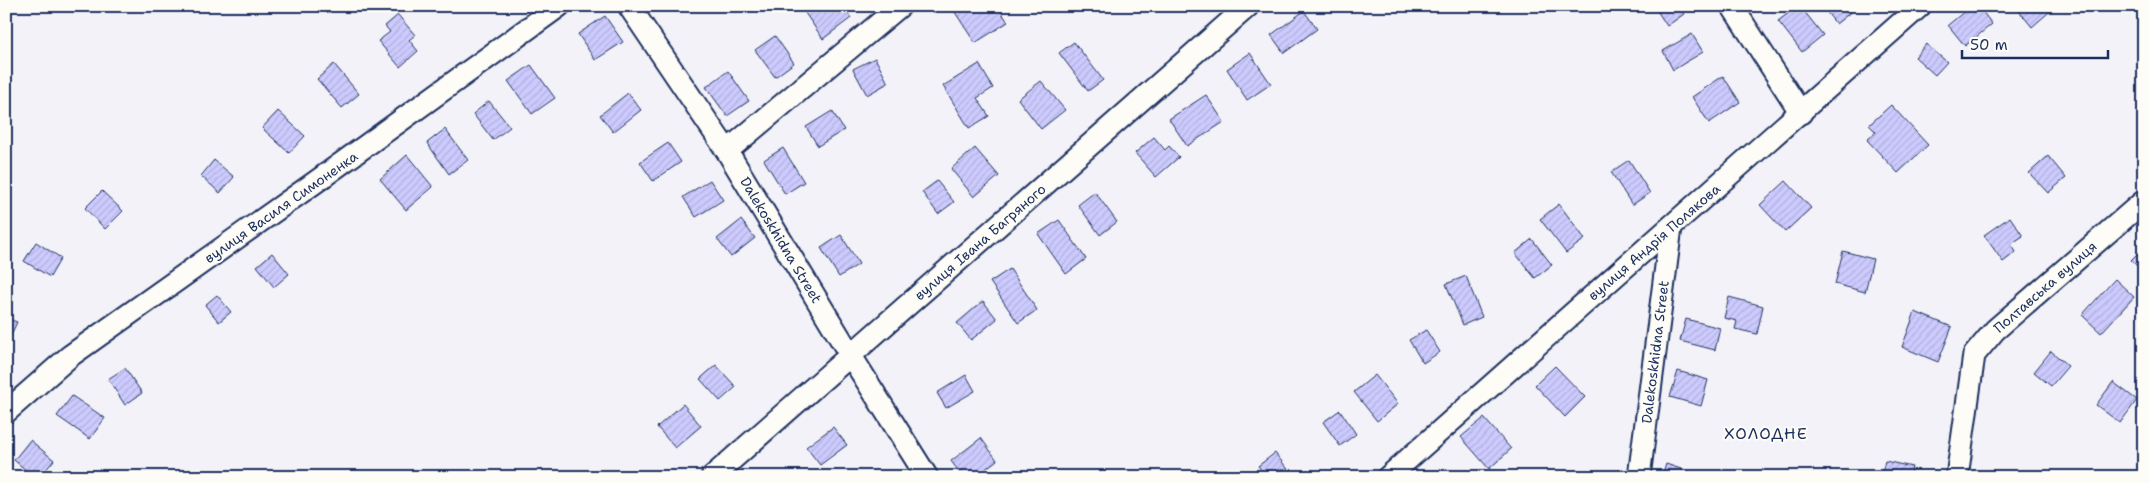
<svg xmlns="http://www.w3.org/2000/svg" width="2150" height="483" viewBox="0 0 2150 483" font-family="'Shantell Sans',sans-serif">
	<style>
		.building { fill: url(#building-hatch); stroke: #1b2f5e }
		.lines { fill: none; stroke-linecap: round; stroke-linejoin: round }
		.street-casing { stroke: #1b2f5e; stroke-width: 25 }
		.street { stroke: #fdfcf7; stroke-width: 21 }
		.labels { text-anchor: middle; stroke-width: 4; stroke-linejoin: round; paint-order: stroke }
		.street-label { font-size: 14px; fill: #1b2f5e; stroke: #fdfcf7 }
		.quarter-label { font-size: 16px; letter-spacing: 1px; fill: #1b2f5e; stroke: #fdfcf7 }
	</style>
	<defs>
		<pattern id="building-hatch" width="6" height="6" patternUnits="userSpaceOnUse" patternTransform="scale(1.25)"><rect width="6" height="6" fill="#cdcbfe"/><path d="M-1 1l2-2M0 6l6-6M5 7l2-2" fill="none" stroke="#afafdc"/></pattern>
	</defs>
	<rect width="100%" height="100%" fill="#f3f2f8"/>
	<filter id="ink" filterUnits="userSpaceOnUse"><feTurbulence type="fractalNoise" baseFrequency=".02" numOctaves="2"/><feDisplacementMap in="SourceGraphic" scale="10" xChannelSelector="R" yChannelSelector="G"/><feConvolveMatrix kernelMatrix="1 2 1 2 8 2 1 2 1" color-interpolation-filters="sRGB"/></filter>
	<g filter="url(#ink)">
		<g class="building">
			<path d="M 813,6 L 843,6 L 851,18 L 823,39 L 805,13 Z"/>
			<path d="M 951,6 L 997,6 L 1008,22 L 975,43 Z"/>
			<path d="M 1654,6 L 1678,6 L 1684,14 L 1667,26 Z"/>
			<path d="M 1798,6 L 1800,6 L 1823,35 L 1802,52 L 1778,21 Z"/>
			<path d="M 1822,6 L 1856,6 L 1857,7 L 1836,24 Z"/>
			<path d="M 1971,6 L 1978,6 L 1992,24 L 1965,46 L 1948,25 Z"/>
			<path d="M 2015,6 L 2056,6 L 2032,27 Z"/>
			<path d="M 1304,11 L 1317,29 L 1284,53 L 1271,35 Z"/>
			<path d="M 398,15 L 415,35 L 409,40 L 418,51 L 400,67 L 378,41 L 390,32 L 385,26 Z"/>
			<path d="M 605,16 L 623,42 L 595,60 L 578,34 Z"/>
			<path d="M 1692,34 L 1703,52 L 1673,70 L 1663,51 Z"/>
			<path d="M 775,36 L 794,63 L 775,77 L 755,50 Z"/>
			<path d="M 1074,42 L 1103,80 L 1088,91 L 1059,53 Z"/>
			<path d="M 1926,44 L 1947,62 L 1935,75 L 1915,57 Z"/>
			<path d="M 1250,53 L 1271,84 L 1247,100 L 1227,69 Z"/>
			<path d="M 875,58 L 888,83 L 867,95 L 853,69 Z"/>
			<path d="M 334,64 L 359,94 L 342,108 L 317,79 Z"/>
			<path d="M 979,64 L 993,88 L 977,98 L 989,116 L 969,128 L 943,86 Z"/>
			<path d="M 531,65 L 555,98 L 532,114 L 508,81 Z"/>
			<path d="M 728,71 L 749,101 L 727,116 L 706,87 Z"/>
			<path d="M 1723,76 L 1740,102 L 1709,123 L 1692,97 Z"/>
			<path d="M 1041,81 L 1065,110 L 1041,129 L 1018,99 Z"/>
			<path d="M 628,93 L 641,110 L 613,132 L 600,115 Z"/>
			<path d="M 1206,95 L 1224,122 L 1187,146 L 1169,119 Z"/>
			<path d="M 489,101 L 510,127 L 493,140 L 473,114 Z"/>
			<path d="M 1891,105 L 1928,145 L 1898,173 L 1867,140 L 1876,132 L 1869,125 Z"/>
			<path d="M 278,111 L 305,136 L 289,153 L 262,128 Z"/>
			<path d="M 832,111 L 844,130 L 818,146 L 806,127 Z"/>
			<path d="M 445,129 L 468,160 L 449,174 L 427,143 Z"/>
			<path d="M 1154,137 L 1165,150 L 1169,146 L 1179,157 L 1156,177 L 1135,153 Z"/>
			<path d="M 668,143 L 681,162 L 653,181 L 640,162 Z"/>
			<path d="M 783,148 L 804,182 L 785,194 L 764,160 Z"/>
			<path d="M 975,148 L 999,176 L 974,197 L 951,169 Z"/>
			<path d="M 407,155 L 433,187 L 406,210 L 380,179 Z"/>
			<path d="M 2048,156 L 2066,178 L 2048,193 L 2029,173 Z"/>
			<path d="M 214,160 L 234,177 L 220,193 L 201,176 Z"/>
			<path d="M 1629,160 L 1650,193 L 1632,205 L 1611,172 Z"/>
			<path d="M 710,180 L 723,200 L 696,217 L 683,197 Z"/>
			<path d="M 937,181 L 954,202 L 938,214 L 922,192 Z"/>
			<path d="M 1786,181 L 1811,208 L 1785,232 L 1760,205 Z"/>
			<path d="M 102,191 L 123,211 L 105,229 L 85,208 Z"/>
			<path d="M 1095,192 L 1117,222 L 1100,235 L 1078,205 Z"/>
			<path d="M 1559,204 L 1585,239 L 1566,253 L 1540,219 Z"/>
			<path d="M 2010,217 L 2023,236 L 2011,244 L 2016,252 L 2003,262 L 1984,235 Z"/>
			<path d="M 741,220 L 755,238 L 731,257 L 717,239 Z"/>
			<path d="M 1059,220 L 1086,259 L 1066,274 L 1038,234 Z"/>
			<path d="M 841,235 L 859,264 L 839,277 L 821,248 Z"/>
			<path d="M 1532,239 L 1552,265 L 1535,278 L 1515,253 Z"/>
			<path d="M 36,242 L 61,258 L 50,277 L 24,261 Z"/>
			<path d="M 2144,247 L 2144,273 L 2131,260 Z"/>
			<path d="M 1843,251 L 1873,259 L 1865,292 L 1835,284 Z"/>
			<path d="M 272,253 L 289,274 L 274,287 L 257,266 Z"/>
			<path d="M 1010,269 L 1037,310 L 1018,323 L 990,282 Z"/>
			<path d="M 1466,276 L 1482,317 L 1463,325 L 1446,284 Z"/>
			<path d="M 2115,279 L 2134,297 L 2101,333 L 2082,315 Z"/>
			<path d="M 217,295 L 231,312 L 219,322 L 205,305 Z"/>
			<path d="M 1729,297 L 1763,306 L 1757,334 L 1735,329 L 1737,321 L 1724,318 Z"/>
			<path d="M 983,301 L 997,319 L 971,340 L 957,323 Z"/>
			<path d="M 1915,312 L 1952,327 L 1938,362 L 1902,347 Z"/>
			<path d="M 6,318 L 17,322 L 6,346 Z"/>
			<path d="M 1686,319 L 1720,328 L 1715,350 L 1680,341 Z"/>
			<path d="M 1426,330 L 1440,352 L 1423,363 L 1409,340 Z"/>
			<path d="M 2051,351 L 2068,366 L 2051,386 L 2034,372 Z"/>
			<path d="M 716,365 L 736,387 L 720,401 L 700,379 Z"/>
			<path d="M 1555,366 L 1585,397 L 1565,417 L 1535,385 Z"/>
			<path d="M 125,368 L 142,393 L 125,405 L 108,379 Z"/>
			<path d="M 1678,371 L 1708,380 L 1701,406 L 1670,397 Z"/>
			<path d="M 966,375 L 975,391 L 946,408 L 937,393 Z"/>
			<path d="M 1375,375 L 1398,404 L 1377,421 L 1354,392 Z"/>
			<path d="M 2113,382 L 2137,400 L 2120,423 L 2096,405 Z"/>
			<path d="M 72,396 L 105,418 L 90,439 L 57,416 Z"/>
			<path d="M 683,404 L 701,426 L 675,448 L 657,427 Z"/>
			<path d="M 1340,410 L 1356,434 L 1340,446 L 1323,422 Z"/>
			<path d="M 1484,418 L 1511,449 L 1489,469 L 1461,437 Z"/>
			<path d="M 833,427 L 847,445 L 820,465 L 806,447 Z"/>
			<path d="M 981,438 L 997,460 L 975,477 L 963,477 L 951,461 Z"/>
			<path d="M 30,440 L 54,460 L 40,477 L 34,477 L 14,460 Z"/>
			<path d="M 1275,453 L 1294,477 L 1267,477 L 1258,466 Z"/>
			<path d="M 1885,461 L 1912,467 L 1909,477 L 1881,477 Z"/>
			<path d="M 1666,464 L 1693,473 L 1692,477 L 1662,477 Z"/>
		</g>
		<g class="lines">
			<g class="street-casing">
				<g id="street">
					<path d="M 629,6 L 727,151 L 851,356 L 927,477"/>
					<path d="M 1732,6 L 1801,113"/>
					<path d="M 727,151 L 900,6"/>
					<path d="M 6,412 L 70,356 L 317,181 L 559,6"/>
					<path d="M 712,477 L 1248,6"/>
					<path d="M 1388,477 L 1920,6"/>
					<path d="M 1639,477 L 1671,227"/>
					<path d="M 1957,477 L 1974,355 L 1995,330 L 2144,201"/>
				</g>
			</g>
			<use href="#street" class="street"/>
		</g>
	</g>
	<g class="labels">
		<g class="street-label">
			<text transform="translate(281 207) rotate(-35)" y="5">вулиця Василя Симоненка</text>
			<text transform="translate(781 240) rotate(59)" y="5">Dalekoskhidna Street</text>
			<text transform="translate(980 242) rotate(-41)" y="5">вулиця Івана Багряного</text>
			<text transform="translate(1654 242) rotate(-41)" y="5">вулиця Андрія Полякова</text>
			<text transform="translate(2045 287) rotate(-41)" y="5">Полтавська вулиця</text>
			<text transform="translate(1655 352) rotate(-83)" y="5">Dalekoskhidna Street</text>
		</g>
		<g class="quarter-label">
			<text x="1766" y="439">ХОЛОДНЕ</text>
		</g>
	</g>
	<rect width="2150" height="483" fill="none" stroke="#fdfcf7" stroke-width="25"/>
	<rect x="12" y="12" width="2125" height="458" fill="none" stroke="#1b2f5e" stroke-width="2" filter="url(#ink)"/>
	<path d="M1962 50v8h146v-8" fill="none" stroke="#1b2f5e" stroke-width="2.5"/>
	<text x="1970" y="50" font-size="15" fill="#1b2f5e" stroke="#fdfcf7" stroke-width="4" paint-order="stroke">50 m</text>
</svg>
